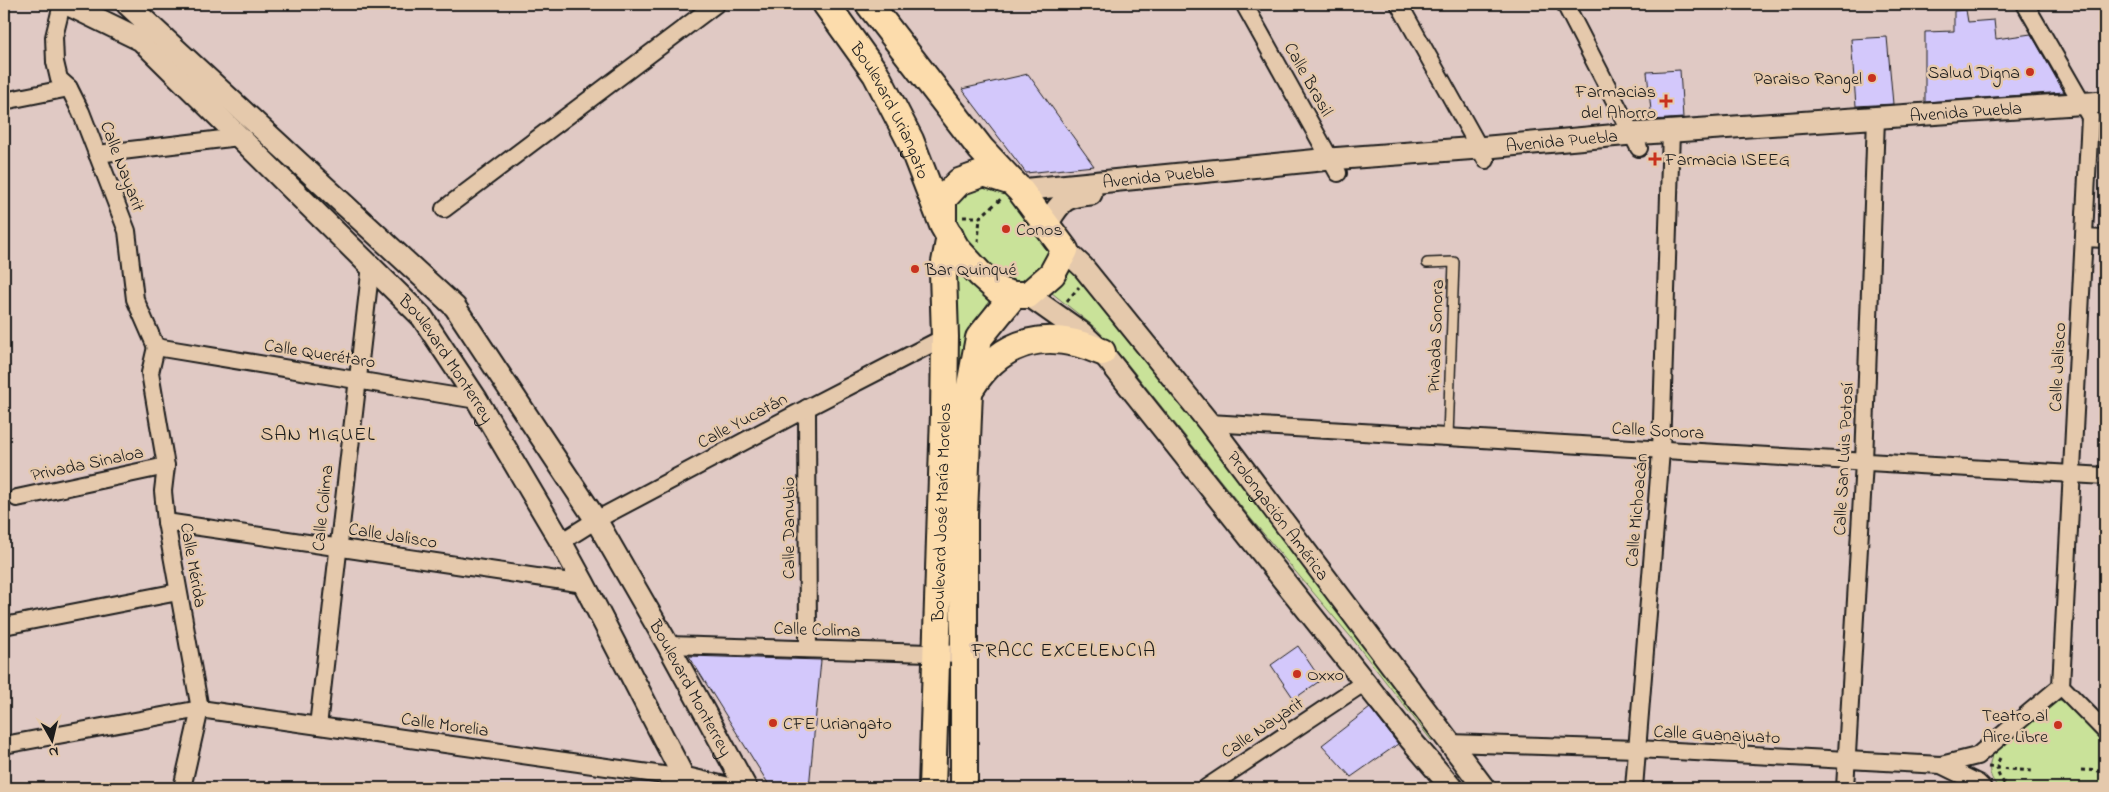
<svg xmlns="http://www.w3.org/2000/svg" width="2109" height="792" viewBox="0 0 2109 792" font-family="'Indie Flower',sans-serif">
	<style>
		.green { fill: #c9e299; stroke: #727f5a }
		.building { fill: #d3c8fb; stroke: #1c1c1c }
		.lines { fill: none; stroke-linecap: round; stroke-linejoin: round }
		.service-casing { stroke: #1c1c1c; stroke-width: 12 }
		.minor-casing { stroke: #1c1c1c; stroke-width: 20 }
		.tertiary-casing { stroke: #1c1c1c; stroke-width: 25 }
		.primary-casing { stroke: #1c1c1c; stroke-width: 30 }
		.path { stroke: #1c1c1c; stroke-width: 3; stroke-dasharray: 4 4; stroke-linecap: butt }
		.service { stroke: #e5c9ac; stroke-width: 9 }
		.minor { stroke: #e5c9ac; stroke-width: 16 }
		.tertiary { stroke: #e5c9ac; stroke-width: 21 }
		.primary { stroke: #fcdcac; stroke-width: 26 }
		.poi-dot { fill: #c8321e; stroke: #e5c9ac; stroke-width: 2 }
		.labels { text-anchor: middle; stroke-width: 5; stroke-linejoin: round; paint-order: stroke }
		.poi-label { font-size: 18px; fill: #1c1c1c; stroke: #e5c9ac; text-anchor: start }
		.street-label { font-size: 18px; fill: #1c1c1c; stroke: #e5c9ac }
		.quarter-label { font-size: 20px; letter-spacing: 1px; fill: #1c1c1c; stroke: #e5c9ac }
	</style>
	<rect width="100%" height="100%" fill="#e0c9c4"/>
	<filter id="ink" filterUnits="userSpaceOnUse"><feTurbulence type="fractalNoise" baseFrequency=".02" numOctaves="2"/><feDisplacementMap in="SourceGraphic" scale="10" xChannelSelector="R" yChannelSelector="G"/><feConvolveMatrix kernelMatrix="1 2 1 2 8 2 1 2 1" color-interpolation-filters="sRGB"/></filter>
	<g filter="url(#ink)">
		<g class="green">
			<path d="M 999,179 L 1048,243 L 1047,264 C 1041,269 1034,278 1027,282 C 1004,292 965,241 957,223 C 953,216 953,205 952,197 Z"/>
			<path d="M 1070,264 L 1278,529 L 1438,740 L 1431,740 L 1350,636 L 1252,520 L 1126,362 L 1097,329 L 1047,289 Z"/>
			<path d="M 958,269 L 991,298 L 982,312 L 960,361 L 955,361 L 955,273 Z"/>
			<path d="M 2057,699 L 2069,704 L 2105,740 L 2105,788 L 1999,788 C 1990,778 1987,770 1992,756 L 2046,706 Z"/>
		</g>
		<g class="building">
			<path d="M 1966,10 L 1968,22 L 1994,20 L 1996,39 L 2031,34 L 2064,92 L 1925,102 L 1925,32 L 1954,31 L 1954,11 Z"/>
			<path d="M 1887,37 L 1893,104 L 1856,106 L 1851,39 Z"/>
			<path d="M 1680,70 L 1683,118 L 1652,120 L 1647,72 Z"/>
			<path d="M 1028,74 L 1094,166 L 1026,173 L 962,89 Z"/>
			<path d="M 1298,646 L 1321,680 L 1294,699 L 1271,665 Z"/>
			<path d="M 689,656 L 821,660 L 809,788 L 771,788 Z"/>
			<path d="M 1370,708 L 1398,744 L 1351,777 L 1322,745 Z"/>
		</g>
		<g class="lines">
			<g class="service-casing">
				<path id="service" d="M 1427,263 L 1454,262 L 1448,437"/>
			</g>
			<g class="minor-casing">
				<g id="minor">
					<path d="M 62,4 L 54,37 L 55,62 L 59,79 L 69,88 L 81,112 L 127,231 L 135,299 L 156,347"/>
					<path d="M 1244,4 L 1338,173"/>
					<path d="M 1399,4 L 1486,160"/>
					<path d="M 1565,4 L 1639,148"/>
					<path d="M 2025,4 L 2090,117 L 2061,686 L 2105,731"/>
					<path d="M 4,101 L 69,88"/>
					<path d="M 97,154 L 239,137"/>
					<path d="M 444,209 L 716,4"/>
					<path d="M 2084,238 L 2105,239"/>
					<path d="M 156,347 L 150,373 L 166,466 L 163,491 L 166,522 L 200,709 L 182,788"/>
					<path d="M 156,347 L 477,400"/>
					<path d="M 807,408 L 808,648"/>
					<path d="M 1209,423 L 2105,476"/>
					<path d="M 17,498 L 166,466"/>
					<path d="M 166,522 L 584,584"/>
					<path d="M 561,542 L 596,520 L 807,408 L 945,337"/>
					<path d="M 4,626 L 178,592"/>
					<path d="M 668,645 L 963,654"/>
					<path d="M 318,726 L 371,265"/>
					<path d="M 1450,743 L 1637,749 L 1941,765 L 1978,783 L 1983,788"/>
					<path d="M 4,745 L 200,709 L 684,778 L 685,787"/>
					<path d="M 1941,765 L 1977,756 L 2061,686"/>
					<path d="M 1206,788 L 1365,682"/>
					<path d="M 1634,788 L 1661,451 L 1671,131"/>
					<path d="M 1845,788 L 1864,462 L 1876,118"/>
				</g>
			</g>
			<g class="tertiary-casing">
				<g id="tertiary">
					<path id="s1" d="M 67,4 L 141,40 L 422,317 L 477,400 L 561,542 L 584,584 L 684,778 L 726,788"/>
					<path id="s2" d="M 127,4 L 455,307 L 596,520 L 668,645 L 746,788"/>
					<path id="s3" d="M 1020,190 L 1330,159 L 1478,148 L 1631,134 L 2105,102"/>
					<path d="M 1047,224 C 1061,202 1063,196 1091,194"/>
					<path id="s4" d="M 1065,250 L 1083,267 L 1209,423 L 1484,788"/>
					<path d="M 1028,295 L 1082,333 L 1102,352 L 1410,739 L 1452,788"/>
				</g>
			</g>
			<g class="primary-casing">
				<g id="primary">
					<path id="s5" d="M 826,4 L 876,74 L 910,140 L 943,225 L 956,248 L 980,274 L 999,291 L 1014,295 L 1028,295 L 1052,274 L 1065,250 L 1020,190 L 1012,182 L 984,173 L 959,182 L 943,199 L 943,225"/>
					<path d="M 869,4 L 981,149 L 1011,181"/>
					<path d="M 971,388 C 1003,337 1049,329 1102,352"/>
					<path id="s6" d="M 932,788 L 944,414 L 945,337 L 943,273 L 950,236"/>
					<path d="M 964,788 L 964,514 L 969,391 L 979,338 L 1014,295"/>
				</g>
			</g>
			<g class="path">
				<path d="M 963,217 L 980,217"/>
				<path d="M 978,242 L 980,217 L 1001,199"/>
				<path d="M 1067,301 L 1079,287"/>
				<path d="M 2000,758 C 1993,771 2000,778 2008,788"/>
				<path d="M 1988,767 L 2032,771"/>
				<path d="M 2081,770 L 2105,771"/>
			</g>
			<use href="#service" class="service"/>
			<use href="#minor" class="minor"/>
			<use href="#tertiary" class="tertiary"/>
			<use href="#primary" class="primary"/>
		</g>
	</g>
	<g class="poi-dot">
		<circle cx="2030" cy="72" r="5"/>
		<circle cx="1872" cy="78" r="5"/>
		<path d="M1663.5 93.5h5v5h5v5h-5v5h-5v-5h-5v-5h5z"/>
		<path d="M1652.5 151.5h5v5h5v5h-5v5h-5v-5h-5v-5h5z"/>
		<circle cx="1006" cy="229" r="5"/>
		<circle cx="915" cy="269" r="5"/>
		<circle cx="1297" cy="674" r="5"/>
		<circle cx="773" cy="723" r="5"/>
		<circle cx="2058" cy="725" r="5"/>
	</g>
	<g class="labels">
		<g class="poi-label">
			<text x="2020" y="78" text-anchor="end">Salud Digna</text>
			<text x="1862" y="84" text-anchor="end">Paraiso Rangel</text>
			<text x="1656" y="97" text-anchor="end">Farmacias<tspan x="1656" dy="21">del Ahorro</tspan></text>
			<text x="1665" y="165">Farmacia ISEEG</text>
			<text x="1016" y="235">Conos</text>
			<text x="925" y="275">Bar Quinqué</text>
			<text x="1307" y="680">Oxxo</text>
			<text x="2048" y="721" text-anchor="end">Teatro al<tspan x="2048" dy="21">Aire Libre</tspan></text>
			<text x="783" y="729">CFE Uriangato</text>
		</g>
		<g class="street-label">
			<text transform="translate(1309 79) rotate(61)" y="6">Calle Brasil</text>
			<text dy="6" stroke="none"><textPath href="#s5" startOffset="125">Boulevard Uriangato</textPath></text>
			<text dy="6" stroke="none"><textPath href="#s3" startOffset="949">Avenida Puebla</textPath></text>
			<text dy="6" stroke="none"><textPath href="#s3" startOffset="544">Avenida Puebla</textPath></text>
			<text transform="translate(123 166) rotate(69)" y="6">Calle Nayarit</text>
			<text dy="6" stroke="none"><textPath href="#s3" startOffset="139">Avenida Puebla</textPath></text>
			<text transform="translate(1435 336) rotate(-88)" y="6">Privada Sonora</text>
			<text transform="translate(320 353) rotate(9)" y="6">Calle Querétaro</text>
			<text dy="6" stroke="none"><textPath href="#s1" startOffset="525">Boulevard Monterrey</textPath></text>
			<text transform="translate(2057 367) rotate(-87)" y="6">Calle Jalisco</text>
			<text transform="translate(742 420) rotate(-28)" y="6">Calle Yucatán</text>
			<text transform="translate(1658 430) rotate(3)" y="6">Calle Sonora</text>
			<text transform="translate(1843 459) rotate(-87)" y="6">Calle San Luis Potosí</text>
			<text transform="translate(87 463) rotate(-12)" y="6">Privada Sinaloa</text>
			<text transform="translate(322 508) rotate(-84)" y="6">Calle Colima</text>
			<text transform="translate(1636 510) rotate(-85)" y="6">Calle Michoacán</text>
			<text dy="6" stroke="none"><textPath href="#s6" startOffset="276">Boulevard José María Morelos</textPath></text>
			<text dy="6" stroke="none"><textPath href="#s4" startOffset="341">Prolongación América</textPath></text>
			<text transform="translate(788 528) rotate(-90)" y="6">Calle Danubio</text>
			<text transform="translate(393 535) rotate(9)" y="6">Calle Jalisco</text>
			<text transform="translate(194 565) rotate(80)" y="6">Calle Mérida</text>
			<text transform="translate(817 629) rotate(2)" y="6">Calle Colima</text>
			<text dy="6" stroke="none"><textPath href="#s2" startOffset="895">Boulevard Monterrey</textPath></text>
			<text transform="translate(445 724) rotate(8)" y="6">Calle Morelia</text>
			<text transform="translate(1262 727) rotate(-34)" y="6">Calle Nayarit</text>
			<text transform="translate(1717 734) rotate(3)" y="6">Calle Guanajuato</text>
		</g>
		<g class="quarter-label">
			<text x="318" y="440">SAN MIGUEL</text>
			<text x="1064" y="656">FRACC EXCELENCIA</text>
		</g>
	</g>
	<rect width="2109" height="792" fill="none" stroke="#e5c9ac" stroke-width="20"/>
	<rect x="10" y="10" width="2089" height="772" fill="none" stroke="#1c1c1c" stroke-width="2" filter="url(#ink)"/>
	<g transform="translate(52 740) rotate(172)" stroke="#e5c9ac" stroke-width="4" paint-order="stroke">
	<path d="M0-4L9 19L0 12L-9 19Z" fill="#1c1c1c"/>
	<text y="-8" font-size="14" font-weight="bold" text-anchor="middle" fill="#1c1c1c">N</text>
	</g>
</svg>
